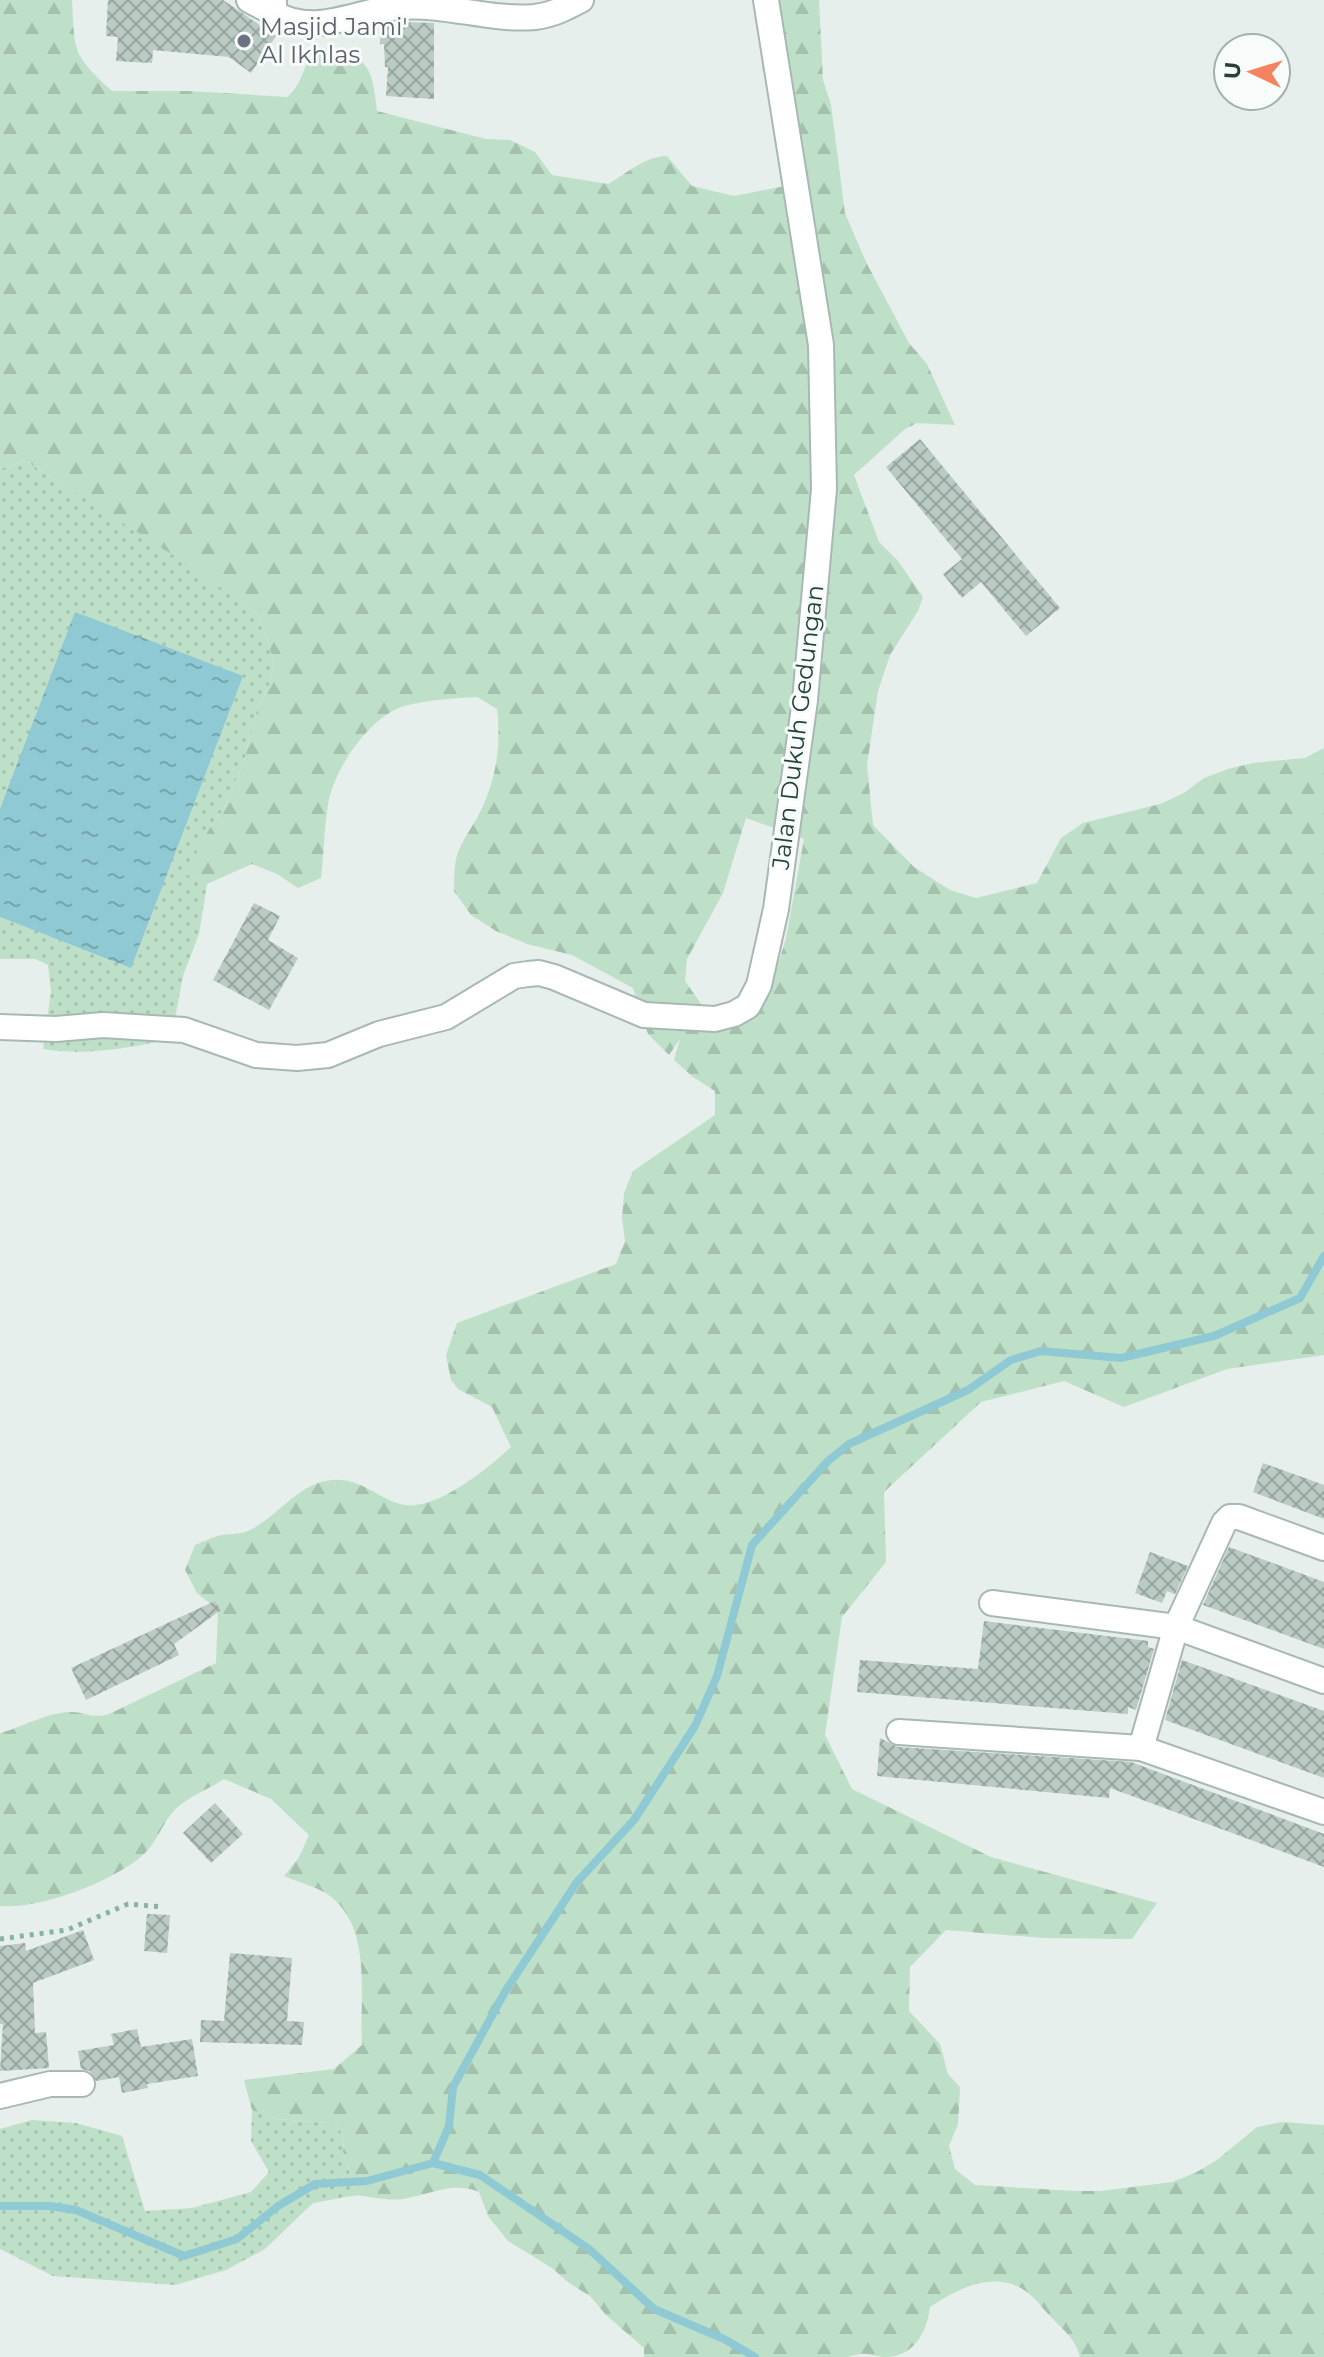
<svg xmlns="http://www.w3.org/2000/svg" width="1324" height="2357" viewBox="0 0 1324 2357" font-family="Montserrat,sans-serif">
	<style>
		.grass { fill: url(#grass-dots) }
		.forest { fill: url(#forest-firs); fill-rule: evenodd }
		.water { fill: url(#water-ripples) }
		.lines { fill: none; stroke-linecap: round; stroke-linejoin: round }
		.stream { stroke: #8ec9d4; stroke-width: 8 }
		.building { fill: url(#building-cross-hatch) }
		.street-casing { stroke: #a8b8b2; stroke-width: 28 }
		.path { stroke: #86b3a5; stroke-width: 5; stroke-dasharray: 4 6; stroke-linecap: butt }
		.street { stroke: #fff; stroke-width: 24 }
		.worship-dot { fill: #6b7280; stroke: #f7fbf9; stroke-width: 3 }
		.labels { text-anchor: middle; stroke-width: 6; stroke-linejoin: round; paint-order: stroke }
		.worship-label { font-size: 24px; fill: #5b616d; stroke: #f7fbf9; text-anchor: start }
		.street-label { font-size: 24px; fill: #24423a; stroke: #f7fbf9 }
	</style>
	<defs>
		<pattern id="grass-dots" width="8" height="8" patternUnits="userSpaceOnUse" patternTransform="scale(2)"><rect width="8" height="8" fill="#bfe0c8"/><path d="M2 2h.1M6 6h.1" fill="none" stroke="#a4c1ad" stroke-width="1.8" stroke-linecap="round"/></pattern>
		<pattern id="forest-firs" width="22" height="20" patternUnits="userSpaceOnUse" patternTransform="scale(2)"><rect width="22" height="20" fill="#bfe0c8"/><path d="M5 1l3.5 6h-7zM16 11l3.5 6h-7z" fill="#a4c1ad"/></pattern>
		<pattern id="water-ripples" width="26" height="14" patternUnits="userSpaceOnUse" patternTransform="scale(2)"><rect width="26" height="14" fill="#8ec9d4"/><path d="M2 4q2-2 4 0t4 0M15 11q2-2 4 0t4 0" fill="none" stroke="#74a5ad"/></pattern>
		<pattern id="building-cross-hatch" width="8" height="8" patternUnits="userSpaceOnUse" patternTransform="scale(2)"><rect width="8" height="8" fill="#bbcac4"/><path d="M0 0l8 8M0 8l8-8" fill="none" stroke="#98a6a0"/></pattern>
	</defs>
	<rect width="100%" height="100%" fill="#e6efeb"/>
	<g class="grass">
		<path d="M 26,461 L 187,563 L 255,612 L 267,639 L 274,663 L 269,686 L 257,710 L 244,761 L 224,808 L 209,829 L 186,874 L 207,884 L 199,934 L 183,976 L 171,1039 C 128,1048 87,1056 43,1049 L 51,991 L 48,965 L 35,959 L 0,959 L 0,917 L 131,967 L 0,809 L 0,469 Z"/>
		<path d="M 252,2110 L 278,2119 L 327,2123 L 339,2128 L 344,2140 L 343,2152 L 357,2195 L 313,2203 L 265,2249 L 226,2270 L 175,2285 L 53,2276 L 0,2249 L 0,2129 L 32,2120 L 76,2123 L 122,2136 L 145,2211 L 192,2208 L 251,2192 L 269,2172 L 251,2141 Z"/>
	</g>
	<path class="forest" d="M 0,0 L 72,0 C 75,53 72,54 112,91 L 189,91 L 287,97 C 305,82 302,63 318,47 C 366,57 372,60 377,111 L 486,139 L 510,140 L 535,152 L 552,175 L 608,184 C 628,173 643,157 667,156 L 692,186 L 734,196 L 785,186 L 773,97 L 762,68 L 765,0 L 819,0 L 823,80 L 831,105 L 845,213 L 866,262 L 909,343 L 927,364 L 955,425 L 917,423 L 905,429 L 854,475 L 879,542 L 898,561 L 923,597 L 918,611 L 890,655 L 878,691 L 867,765 L 873,825 L 914,867 L 950,890 L 976,898 L 1037,883 L 1061,838 L 1083,823 L 1160,804 L 1184,793 L 1204,778 L 1228,769 L 1253,763 L 1305,758 L 1324,748 L 1324,1355 L 1227,1369 L 1124,1407 L 1064,1381 L 981,1402 L 884,1492 L 886,1562 L 842,1617 L 825,1735 L 852,1789 L 991,1857 L 1157,1903 L 1132,1939 L 1044,1938 L 946,1930 L 910,1967 L 909,2011 L 940,2044 L 948,2074 L 960,2087 L 958,2124 L 949,2146 L 955,2169 L 975,2185 L 1074,2191 L 1101,2191 L 1172,2182 L 1195,2173 L 1217,2160 L 1257,2127 L 1282,2122 L 1324,2125 L 1324,2357 L 1080,2357 C 1076,2339 1063,2330 1051,2317 C 1042,2308 1035,2297 1024,2290 C 993,2270 957,2289 930,2307 C 927,2332 914,2357 885,2357 C 869,2356 866,2350 849,2357 L 644,2357 L 644,2348 L 606,2315 L 590,2296 L 569,2283 L 552,2268 L 508,2241 L 488,2216 L 479,2192 C 453,2181 429,2195 403,2199 C 388,2201 371,2197 357,2195 L 343,2152 L 344,2140 L 339,2128 L 327,2123 L 278,2119 L 252,2110 L 244,2080 L 334,2069 L 362,2045 C 359,1997 373,1929 330,1896 C 318,1887 298,1882 284,1876 L 299,1857 L 309,1835 L 271,1799 L 224,1779 C 209,1789 183,1799 172,1813 C 162,1825 156,1843 144,1854 C 115,1881 39,1910 0,1906 L 0,1733 C 23,1727 45,1713 70,1712 C 86,1712 90,1719 109,1714 L 216,1663 L 218,1610 L 197,1593 L 185,1570 L 195,1545 C 203,1542 210,1538 218,1536 C 228,1533 240,1535 248,1531 C 278,1517 297,1484 331,1480 C 359,1477 375,1496 400,1504 C 433,1514 488,1468 511,1447 L 492,1407 L 458,1389 L 451,1380 L 446,1355 L 457,1323 L 616,1264 L 625,1241 L 622,1218 L 624,1193 L 633,1171 L 715,1115 L 715,1091 L 693,1077 L 674,1060 L 680,1039 L 669,1055 L 648,1034 L 633,988 L 572,955 L 527,944 L 496,931 L 471,915 L 454,891 C 454,881 454,869 456,859 C 461,840 474,826 482,808 C 497,776 501,744 497,709 L 477,697 C 454,698 427,700 404,706 C 369,717 333,770 328,805 C 324,829 324,854 321,878 L 298,888 L 277,874 L 252,864 L 207,884 L 185,874 L 209,829 L 224,808 L 244,761 L 257,710 L 269,686 L 274,663 L 267,639 L 255,612 L 187,564 L 26,461 L 0,469 ZM 746,818 L 804,839 L 786,938 L 772,985 L 746,1020 L 718,1028 L 685,981 L 687,959 L 723,893 Z"/>
	<path class="water" d="M 75,612 L 243,676 L 131,968 L 0,917 L 0,809 Z"/>
	<g class="lines">
		<g class="stream">
			<path d="M 433,2163 L 449,2126 L 453,2087 L 506,1990 L 577,1882 L 634,1820 L 695,1726 L 717,1676 L 752,1545 L 828,1461 L 849,1444 L 968,1390 L 1011,1360 L 1041,1351 L 1121,1358 L 1214,1336 L 1300,1298 L 1324,1256"/>
			<path d="M 433,2163 L 480,2175 L 589,2249 L 654,2309 L 724,2339 L 755,2357"/>
			<path d="M 0,2206 L 50,2206 L 76,2210 L 184,2256 L 237,2239 L 278,2206 L 315,2184 L 367,2181 L 433,2163"/>
		</g>
	</g>
	<g class="building">
		<path d="M 108,0 L 223,0 L 276,36 L 251,73 L 229,57 L 153,50 L 152,63 L 116,61 L 118,37 L 106,36 Z"/>
		<path d="M 401,22 L 434,23 L 434,99 L 386,96 L 388,67 L 385,67 L 384,44 L 380,44 L 380,26 Z"/>
		<path d="M 920,439 L 1060,608 L 1026,636 L 981,582 L 962,598 L 943,574 L 962,559 L 886,467 Z"/>
		<path d="M 254,903 L 280,916 L 268,940 L 298,958 L 269,1010 L 213,980 Z"/>
		<path d="M 1263,1463 L 1324,1485 L 1324,1519 L 1253,1492 Z"/>
		<path d="M 1229,1547 L 1324,1582 L 1324,1649 L 1203,1605 Z"/>
		<path d="M 1150,1552 L 1188,1566 L 1175,1594 L 1167,1591 L 1162,1603 L 1135,1593 Z"/>
		<path d="M 215,1601 L 221,1610 L 174,1644 L 179,1655 L 86,1700 L 71,1668 Z"/>
		<path d="M 984,1621 L 1148,1641 L 1148,1647 L 1154,1649 L 1136,1710 L 1128,1707 L 1128,1714 L 857,1692 L 860,1660 L 978,1669 Z"/>
		<path d="M 1182,1660 L 1324,1711 L 1324,1778 L 1165,1720 Z"/>
		<path d="M 880,1738 L 898,1747 L 1131,1762 L 1324,1834 L 1324,1867 L 1110,1788 L 1109,1798 L 877,1776 Z"/>
		<path d="M 215,1803 L 243,1834 L 211,1863 L 183,1833 Z"/>
		<path d="M 147,1914 L 170,1915 L 167,1953 L 144,1951 Z"/>
		<path d="M 83,1930 L 94,1960 L 33,1983 L 35,2033 L 46,2032 L 49,2068 L 0,2071 L 3,2024 L 0,2024 L 0,1946 L 25,1943 L 26,1951 Z"/>
		<path d="M 230,1953 L 292,1958 L 287,2021 L 304,2022 L 302,2045 L 200,2042 L 201,2020 L 224,2021 Z"/>
		<path d="M 137,2029 L 141,2047 L 192,2039 L 198,2076 L 147,2084 L 148,2088 L 122,2093 L 119,2077 L 96,2081 L 90,2071 L 81,2069 L 78,2051 L 114,2045 L 111,2034 Z"/>
	</g>
	<g class="lines">
		<g class="street-casing">
			<g id="street">
				<path d="M 249,0 L 274,13"/>
				<path d="M 274,0 L 274,13 C 316,38 357,10 400,7 C 445,3 490,21 535,17 C 552,15 566,8 581,0"/>
				<path d="M 0,1027 L 56,1029 L 103,1025 L 184,1030 L 256,1055 L 297,1058 L 328,1055 L 379,1034 L 446,1017 L 514,976 L 528,974 L 539,973 L 554,977 L 644,1015 L 715,1019 L 734,1014 L 748,1006 L 759,985 L 776,909 L 805,700 L 824,489 L 821,345 L 766,0"/>
				<path d="M 992,1603 L 1176,1627 L 1324,1681"/>
				<path d="M 899,1732 L 1141,1748 L 1176,1627 L 1224,1523 L 1230,1517 L 1239,1517 L 1324,1548"/>
				<path d="M 1141,1748 L 1324,1812"/>
				<path d="M 0,2096 L 50,2084 L 82,2084"/>
			</g>
		</g>
		<path class="path" d="M 0,1939 L 67,1930 L 128,1904 L 163,1907"/>
		<use href="#street" class="street"/>
	</g>
	<circle class="worship-dot" cx="244" cy="41" r="8"/>
	<g class="labels">
		<g class="worship-label">
			<text x="260" y="35">Masjid Jami'<tspan x="260" dy="28">Al Ikhlas</tspan></text>
		</g>
		<g class="street-label">
			<text transform="translate(798 727) rotate(-83)" y="8">Jalan Dukuh Gedungan</text>
		</g>
	</g>
	<g transform="translate(1252 72) rotate(274)"><circle r="38" fill="#f7fbf9" stroke="#a3b1ad" stroke-width="2"/>
	<path d="M0-6L14 30L0 20L-14 30Z" fill="#f4845f"/>
	<text y="-12" font-size="22" font-weight="bold" text-anchor="middle" fill="#24423a">U</text>
	</g>
</svg>
